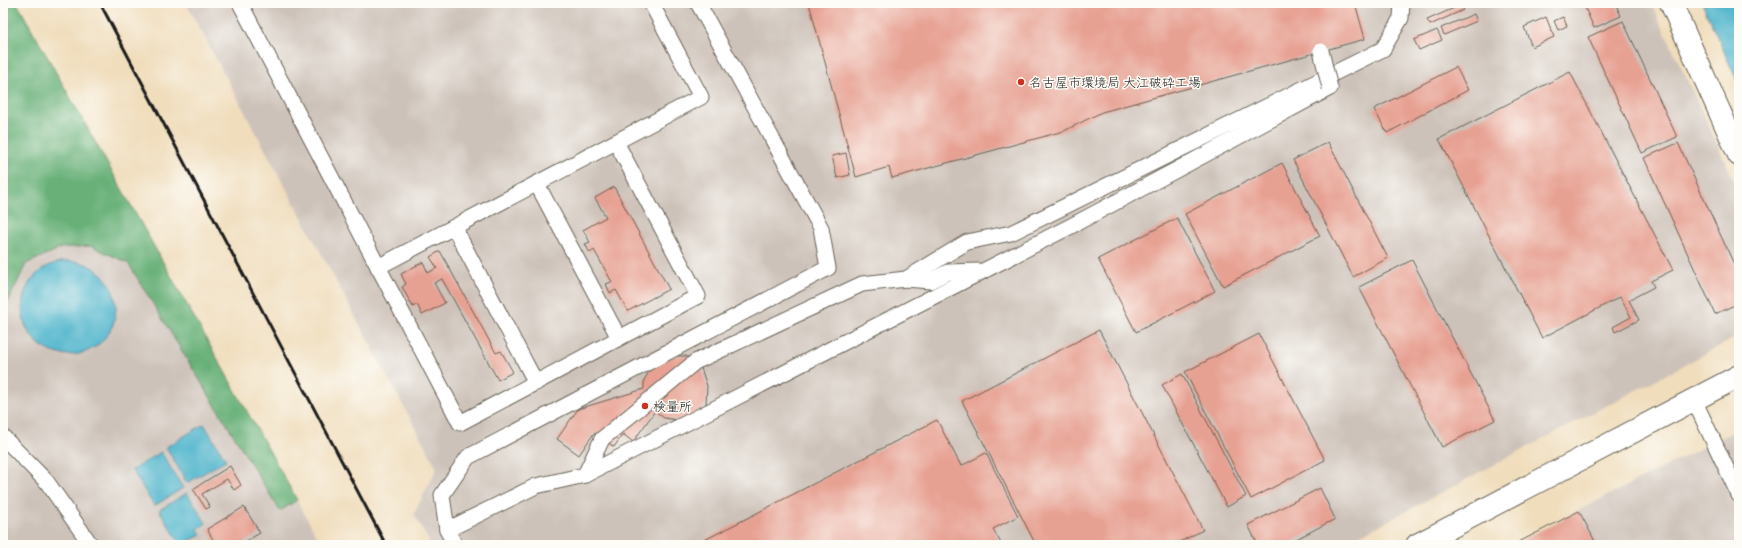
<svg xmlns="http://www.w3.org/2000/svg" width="1742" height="548" viewBox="0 0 1742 548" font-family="Pangolin,'Klee One',sans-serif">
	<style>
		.industrial { fill: #cdc2b9 }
		.forest { fill: #67b078; stroke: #42664a }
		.water { fill: #4cb3cb; stroke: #346874 }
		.building { fill: #e7a193 }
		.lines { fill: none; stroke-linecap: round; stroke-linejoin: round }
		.service-casing { stroke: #666054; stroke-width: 17 }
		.minor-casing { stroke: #666054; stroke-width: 24 }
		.tertiary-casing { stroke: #666054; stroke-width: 24 }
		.service { stroke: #fff; stroke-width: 15 }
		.minor { stroke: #fff; stroke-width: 22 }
		.tertiary { stroke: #fff; stroke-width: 22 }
		.rail { stroke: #1c1c1c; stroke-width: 3 }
		.service-bridge-casing { stroke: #666054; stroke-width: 17; stroke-linecap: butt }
		.service-bridge { stroke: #fff; stroke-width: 15 }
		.poi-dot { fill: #c8321e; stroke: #fdfcf7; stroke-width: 1.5 }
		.labels { text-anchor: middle; stroke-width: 3; stroke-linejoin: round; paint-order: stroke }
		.poi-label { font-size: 13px; fill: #1c1c1c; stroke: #fdfcf7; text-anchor: start }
	</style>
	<rect width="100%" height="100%" fill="#fdfcf7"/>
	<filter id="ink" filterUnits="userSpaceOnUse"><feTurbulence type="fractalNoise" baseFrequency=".025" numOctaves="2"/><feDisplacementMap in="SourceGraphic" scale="8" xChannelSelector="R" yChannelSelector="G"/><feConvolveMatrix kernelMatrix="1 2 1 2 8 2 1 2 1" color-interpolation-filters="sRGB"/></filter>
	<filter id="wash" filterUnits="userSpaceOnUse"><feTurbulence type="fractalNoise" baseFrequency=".012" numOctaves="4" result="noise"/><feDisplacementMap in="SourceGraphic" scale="16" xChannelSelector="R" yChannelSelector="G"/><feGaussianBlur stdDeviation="0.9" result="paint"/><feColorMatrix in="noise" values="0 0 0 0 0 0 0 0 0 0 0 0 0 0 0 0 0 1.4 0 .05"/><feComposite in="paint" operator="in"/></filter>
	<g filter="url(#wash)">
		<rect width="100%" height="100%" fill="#f0ddbc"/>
		<g class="industrial">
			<path d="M 3,3 L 17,3 L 322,545 L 3,545 Z"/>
			<path d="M 186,3 L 1651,3 L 1739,191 L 1739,336 L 1342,545 L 431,545 L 414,514 L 437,468 Z"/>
			<path d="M 1739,429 L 1739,545 L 1511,545 Z"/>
		</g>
		<path class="forest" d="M 3,3 L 17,3 L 297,500 L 280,511 L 128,263 L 91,246 L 61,248 L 26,264 L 7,304 L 6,341 L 3,339 Z"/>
		<g class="water">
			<path d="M 1702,3 L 1739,3 L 1739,85 Z"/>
			<circle cx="69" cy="308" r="47"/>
			<path d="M 204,424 L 226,460 L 187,483 L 166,447 Z"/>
			<path d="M 161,452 L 183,488 L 154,506 L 132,470 Z"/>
			<path d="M 187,493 L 206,523 L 198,529 L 201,535 L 181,545 L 159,510 Z"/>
		</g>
		<g id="blocks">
			<g class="building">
				<path d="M 809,3 L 1355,3 L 1365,39 L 1102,112 L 1064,131 L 892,178 L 889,167 L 856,177 Z"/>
				<path d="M 1583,3 L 1615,3 L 1621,16 L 1594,28 Z"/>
				<path d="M 1461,5 L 1463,10 L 1430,25 L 1427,20 Z"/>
				<path d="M 1474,14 L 1477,21 L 1444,35 L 1441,28 Z"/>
				<path d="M 1546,17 L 1554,37 L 1532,47 L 1524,27 Z"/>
				<path d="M 1563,17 L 1567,26 L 1558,30 L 1554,21 Z"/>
				<path d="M 1623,21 L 1677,137 L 1642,153 L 1588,37 Z"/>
				<path d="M 1437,30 L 1442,40 L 1419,50 L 1414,40 Z"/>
				<path d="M 1456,67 L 1468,90 L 1387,133 L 1374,109 Z"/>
				<path d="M 1570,72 L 1673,270 L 1651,281 L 1654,287 L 1629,300 L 1639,320 L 1615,332 L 1613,327 L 1631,317 L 1620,297 L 1542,338 L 1439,139 Z"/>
				<path d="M 1328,142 L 1388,258 L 1353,277 L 1293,160 Z"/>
				<path d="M 1678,143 L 1739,275 L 1739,303 L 1715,314 L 1644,158 Z"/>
				<path d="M 846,153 L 850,175 L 837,178 L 832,156 Z"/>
				<path d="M 1282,163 L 1320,236 L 1223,286 L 1185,214 Z"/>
				<path d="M 614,187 L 669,289 L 628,311 L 616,290 L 610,293 L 606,284 L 612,282 L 594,250 L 590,253 L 585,244 L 590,242 L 583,230 L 606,217 L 595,198 Z"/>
				<path d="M 1177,218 L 1215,291 L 1136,332 L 1098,259 Z"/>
				<path d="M 440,251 L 496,353 L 501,351 L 513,372 L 498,380 L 442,279 L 434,283 L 445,303 L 422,315 L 417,304 L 413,307 L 402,287 L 406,284 L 401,274 L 423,262 L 428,273 L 437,268 L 430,257 Z"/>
				<path d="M 1412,260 L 1495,420 L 1442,447 L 1359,287 Z"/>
				<path d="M 1099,330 L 1203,530 L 1174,545 L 1036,545 L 962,401 Z"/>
				<path d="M 1259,334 L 1325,460 L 1251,499 L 1185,372 Z"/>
				<path d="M 668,356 L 686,356 L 700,365 L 707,386 L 706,404 L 694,415 L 677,420 L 664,418 L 655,411 L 633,442 L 623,434 L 614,447 L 594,433 L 579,455 L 557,439 L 578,409 L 644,389 L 644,380 L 652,367 Z"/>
				<path d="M 1182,374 L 1246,496 L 1227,507 L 1162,385 Z"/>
				<path d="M 937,420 L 961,466 L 986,453 L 1018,516 L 993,529 L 1002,545 L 695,545 Z"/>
				<path d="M 230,466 L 241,485 L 234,490 L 227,479 L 202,494 L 210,507 L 206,509 L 193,489 Z"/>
				<path d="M 1320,488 L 1335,519 L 1285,545 L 1258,545 L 1248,525 Z"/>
				<path d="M 244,507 L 260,533 L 239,545 L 216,545 L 207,529 Z"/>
				<path d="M 1579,511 L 1597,545 L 1513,545 Z"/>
			</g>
		</g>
	</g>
	<g filter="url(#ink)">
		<use href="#blocks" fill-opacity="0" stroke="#666054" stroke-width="1"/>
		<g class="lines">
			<g class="service-casing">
				<g id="service">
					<path d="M 240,3 L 460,423 L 698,296 L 616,142"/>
					<path d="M 537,184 L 619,338"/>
					<path d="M 454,227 L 536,383"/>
					<path d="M 378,267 L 701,97 L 651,3"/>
					<path d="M 906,279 L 930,281 L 948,272 L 979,271"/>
					<path d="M 1694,400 L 1739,495"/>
					<path d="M 3,437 L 47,482 L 91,545"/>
					<path d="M 585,475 L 602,439 L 695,362 L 862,284 L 906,279 L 967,242 L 1011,233 L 1383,49 L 1401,18 L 1402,3"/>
					<path d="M 447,530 L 536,486 L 585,475 L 1071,226 L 1330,88"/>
					<path d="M 455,545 L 447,530 L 442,495 L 468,457 L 828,268 L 821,228 L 698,3"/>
				</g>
			</g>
			<g class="minor-casing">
				<path id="minor" d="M 1671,3 L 1739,155"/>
			</g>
			<g class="tertiary-casing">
				<path id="tertiary" d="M 1417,545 L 1739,376"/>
			</g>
			<use href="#service" class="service"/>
			<use href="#minor" class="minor"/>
			<use href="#tertiary" class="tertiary"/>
			<path class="rail" d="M 100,3 L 386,545"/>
			<g class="service-bridge-casing">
				<path id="service-bridge" d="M 1321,51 L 1330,88"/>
			</g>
			<use href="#service-bridge" class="service-bridge"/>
		</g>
	</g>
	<g class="poi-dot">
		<circle cx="1021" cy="82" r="4"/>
		<circle cx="645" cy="406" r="4"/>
	</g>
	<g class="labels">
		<g class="poi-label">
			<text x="1029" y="87">名古屋市環境局 大江破砕工場</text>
			<text x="653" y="411">検量所</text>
		</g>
	</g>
	<rect width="1742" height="548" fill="none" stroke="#fdfcf7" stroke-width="16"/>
</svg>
